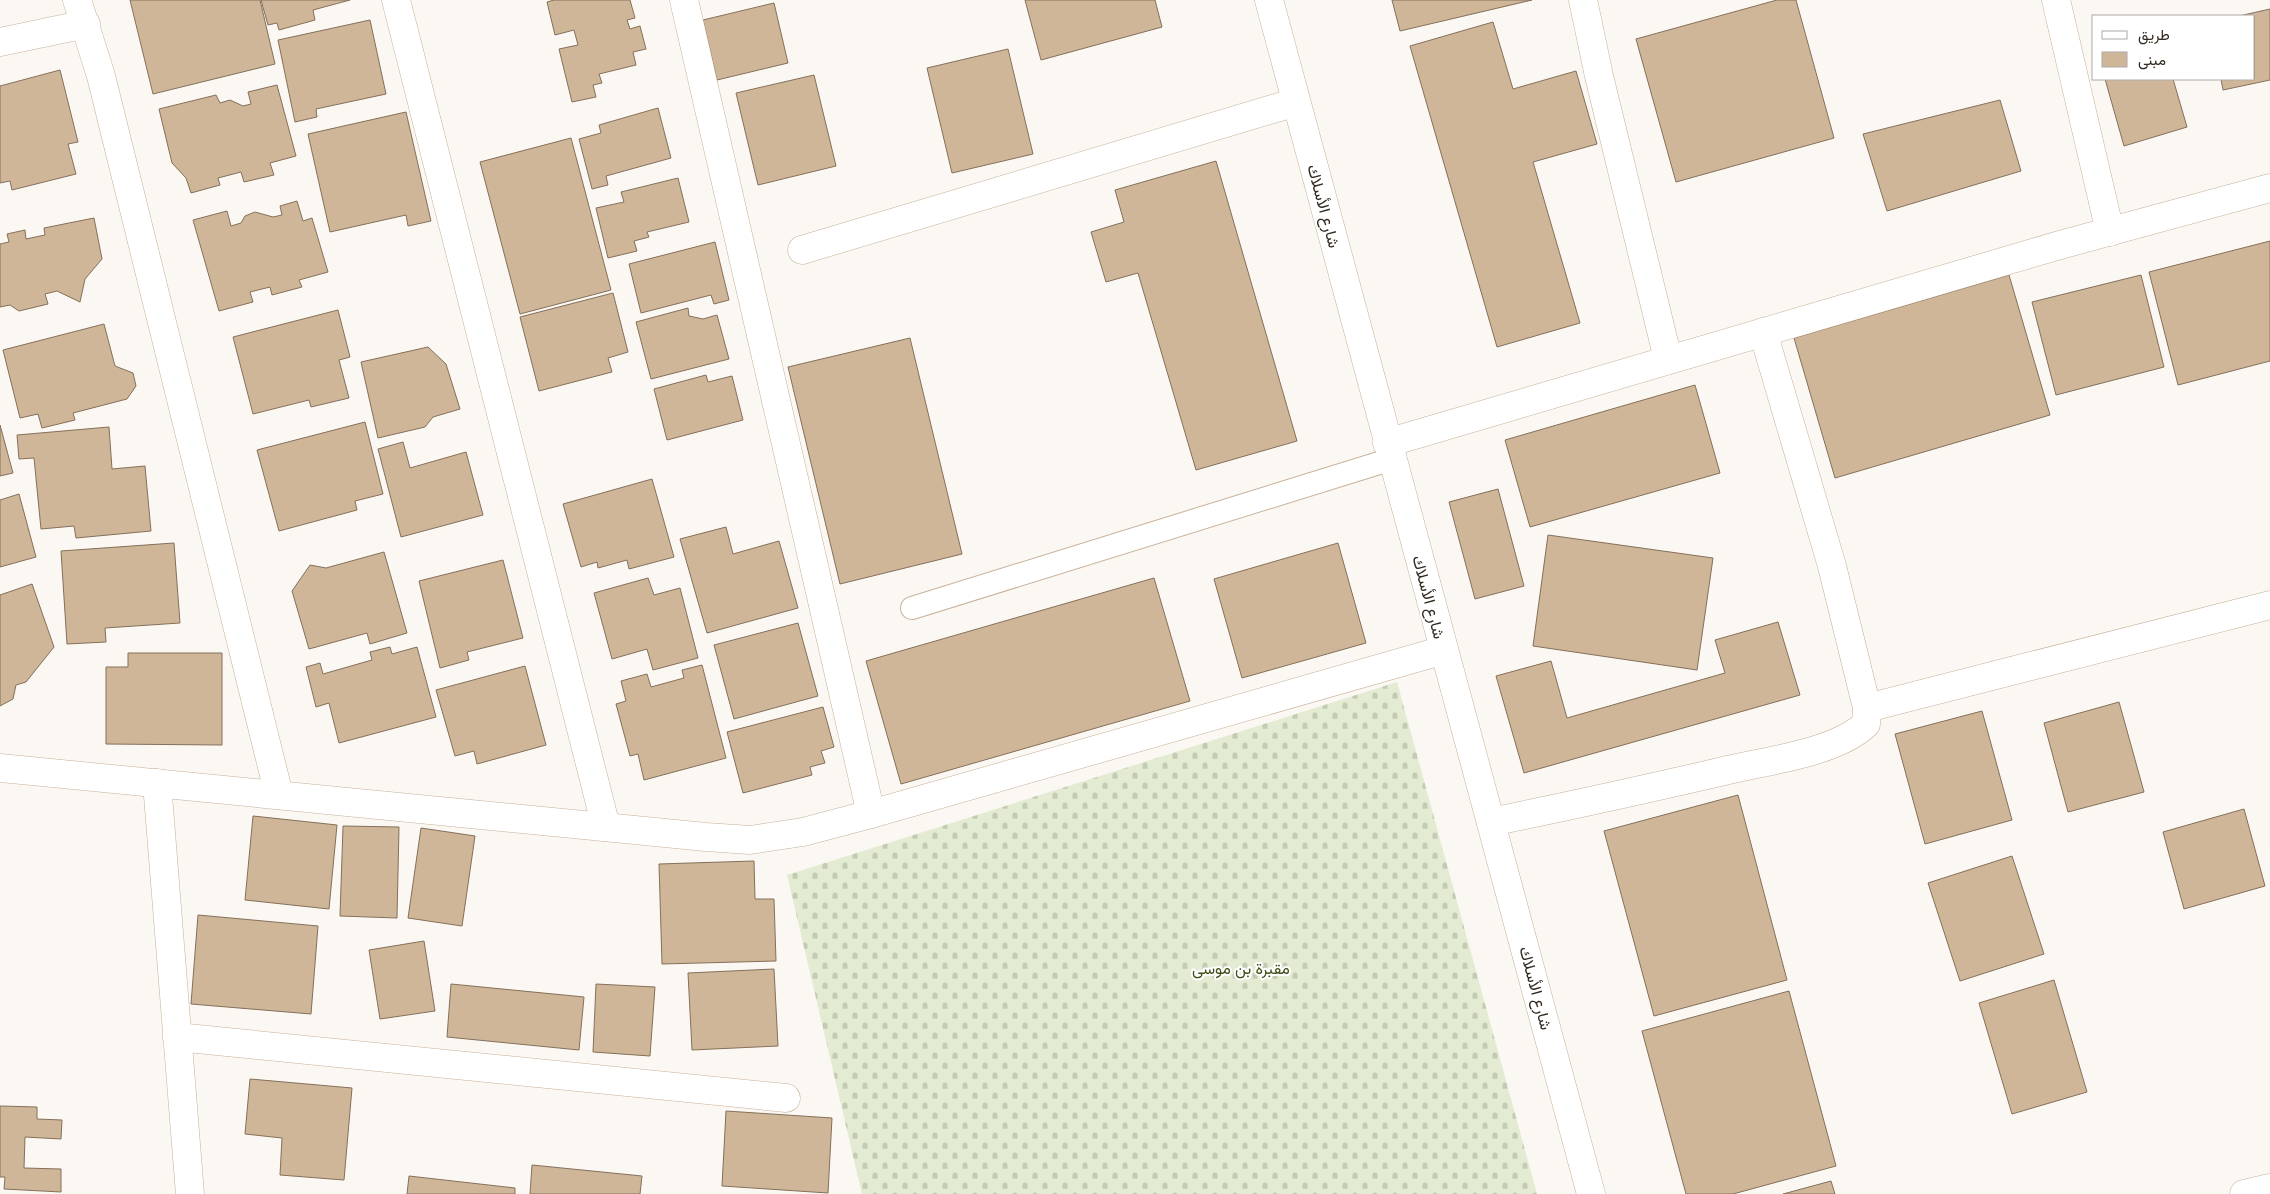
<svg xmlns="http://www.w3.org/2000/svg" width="2270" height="1194" viewBox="0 0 2270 1194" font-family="'Fira Sans',Vazirmatn,sans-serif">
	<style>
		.cemetery { fill: url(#cemetery-stones) }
		.building { fill: #d0b699; stroke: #84705a }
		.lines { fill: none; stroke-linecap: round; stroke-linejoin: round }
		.lane-casing { stroke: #c7b19a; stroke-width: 24 }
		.street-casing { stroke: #c7b19a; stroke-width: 29 }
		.secondary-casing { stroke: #c7b19a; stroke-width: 29 }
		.lane { stroke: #fff; stroke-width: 22 }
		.street { stroke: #fff; stroke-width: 28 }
		.secondary { stroke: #fff; stroke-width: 28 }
		.labels { text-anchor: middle; stroke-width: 4; stroke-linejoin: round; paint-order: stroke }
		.street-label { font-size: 16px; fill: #322a21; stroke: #fff }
		.park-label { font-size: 16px; fill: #404e18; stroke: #fff }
	</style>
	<defs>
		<pattern id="cemetery-stones" width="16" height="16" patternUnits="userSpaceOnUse" patternTransform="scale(1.25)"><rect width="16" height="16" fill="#e3ecd2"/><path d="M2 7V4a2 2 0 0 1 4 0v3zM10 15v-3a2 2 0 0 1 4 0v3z" fill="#c3cbb4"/></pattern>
	</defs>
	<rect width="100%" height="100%" fill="#fbf7f2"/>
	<path class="cemetery" d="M 1397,682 L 1537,1194 L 862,1194 L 787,875 Z"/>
	<g class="building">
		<path d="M 130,0 L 260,0 L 275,64 L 153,94 Z"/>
		<path d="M 261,0 L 350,0 L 313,10 L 315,20 L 279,30 L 277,23 L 268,25 Z"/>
		<path d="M 554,0 L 630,0 L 635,18 L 627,20 L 630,29 L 640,26 L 646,49 L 633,52 L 636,65 L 599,74 L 602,83 L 593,85 L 596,97 L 572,102 L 559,49 L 578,45 L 574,30 L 555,35 L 547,2 Z"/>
		<path d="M 1025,0 L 1155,0 L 1162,27 L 1041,60 Z"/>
		<path d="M 1392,0 L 1532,0 L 1400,31 Z"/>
		<path d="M 1777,0 L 1796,0 L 1834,138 L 1676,182 L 1636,39 Z"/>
		<path d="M 774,3 L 788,63 L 717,80 L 703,20 Z"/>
		<path d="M 2270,9 L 2270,80 L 2223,90 L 2221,79 L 2254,79 L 2254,16 L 2239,16 Z"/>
		<path d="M 370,20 L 386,94 L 316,109 L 317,117 L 295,122 L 278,40 Z"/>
		<path d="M 1493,22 L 1513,89 L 1576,71 L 1597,144 L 1533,162 L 1580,323 L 1497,347 L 1410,46 Z"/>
		<path d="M 1008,49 L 1033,154 L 952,173 L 927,68 Z"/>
		<path d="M 60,70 L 78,142 L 68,144 L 76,174 L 12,190 L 10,181 L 0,183 L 0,86 Z"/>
		<path d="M 814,75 L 836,166 L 758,185 L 736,93 Z"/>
		<path d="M 2105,79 L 2173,79 L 2187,127 L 2124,146 Z"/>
		<path d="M 277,85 L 296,156 L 270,163 L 274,175 L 244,182 L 241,172 L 218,178 L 220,185 L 191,193 L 186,178 L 172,163 L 159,109 L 216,95 L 220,103 L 230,100 L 243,106 L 251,104 L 248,92 Z"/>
		<path d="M 2000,100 L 2021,171 L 1887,211 L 1863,134 Z"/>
		<path d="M 658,108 L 671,158 L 606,176 L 608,185 L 592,189 L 579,139 L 601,133 L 599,125 Z"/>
		<path d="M 406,112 L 431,221 L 408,226 L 406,215 L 330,232 L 308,134 Z"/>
		<path d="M 571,138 L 611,290 L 520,314 L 480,162 Z"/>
		<path d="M 1216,161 L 1297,441 L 1196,470 L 1138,273 L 1106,282 L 1091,232 L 1124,222 L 1115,190 Z"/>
		<path d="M 678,178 L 689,222 L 647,232 L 649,237 L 634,241 L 637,251 L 608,258 L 596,208 L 624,202 L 621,192 Z"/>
		<path d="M 297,201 L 303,221 L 312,218 L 328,272 L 299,280 L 302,287 L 272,295 L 270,287 L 250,292 L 253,302 L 219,311 L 193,220 L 227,211 L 231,226 L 241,223 L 245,216 L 255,212 L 273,217 L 282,215 L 280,206 Z"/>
		<path d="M 94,218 L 102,259 L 85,279 L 80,302 L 57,291 L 45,294 L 48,304 L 19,311 L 10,305 L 0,307 L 0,244 L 9,242 L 7,234 L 25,230 L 26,239 L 45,235 L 44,228 Z"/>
		<path d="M 2270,241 L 2270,361 L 2178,385 L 2149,272 Z"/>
		<path d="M 715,242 L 729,300 L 714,304 L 711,295 L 641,313 L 629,264 Z"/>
		<path d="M 2009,275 L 2050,415 L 1835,478 L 1794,338 Z"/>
		<path d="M 2141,275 L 2164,367 L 2056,395 L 2032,302 Z"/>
		<path d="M 613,293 L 628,352 L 608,358 L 612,372 L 539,391 L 520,317 Z"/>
		<path d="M 688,308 L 689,316 L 703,319 L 717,315 L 729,359 L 651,379 L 636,322 Z"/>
		<path d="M 338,310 L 350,357 L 339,360 L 349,398 L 311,407 L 309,400 L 253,414 L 233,337 Z"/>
		<path d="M 104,324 L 115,366 L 133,373 L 136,386 L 127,399 L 73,413 L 75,420 L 42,428 L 38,414 L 20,418 L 3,350 Z"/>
		<path d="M 910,338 L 962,554 L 840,584 L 788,367 Z"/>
		<path d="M 428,347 L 446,364 L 460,409 L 433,417 L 425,427 L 378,438 L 361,362 Z"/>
		<path d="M 706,375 L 708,382 L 732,376 L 743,420 L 667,440 L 654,389 Z"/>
		<path d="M 1695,385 L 1720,473 L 1530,527 L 1505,440 Z"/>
		<path d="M 365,422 L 383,494 L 355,501 L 357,510 L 279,531 L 257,450 Z"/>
		<path d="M 0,425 L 13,473 L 0,476 Z"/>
		<path d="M 109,427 L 112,469 L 145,466 L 151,531 L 76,538 L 74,526 L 41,529 L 34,458 L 19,459 L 17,435 Z"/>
		<path d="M 403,442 L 410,468 L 466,452 L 483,515 L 401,537 L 378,449 Z"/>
		<path d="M 652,479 L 674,557 L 629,569 L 627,560 L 598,568 L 597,562 L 581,567 L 563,504 Z"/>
		<path d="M 1498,489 L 1524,586 L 1475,599 L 1449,502 Z"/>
		<path d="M 19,494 L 36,557 L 0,567 L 0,500 Z"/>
		<path d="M 726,527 L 733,554 L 779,541 L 798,608 L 707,633 L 680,539 Z"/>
		<path d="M 1548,535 L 1713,558 L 1697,670 L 1533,646 Z"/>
		<path d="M 174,543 L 180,623 L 105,628 L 106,642 L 67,644 L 61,551 Z"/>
		<path d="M 1338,543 L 1366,643 L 1242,678 L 1214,579 Z"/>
		<path d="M 384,552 L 407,633 L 370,644 L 367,633 L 309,649 L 292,591 L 310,565 L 326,568 Z"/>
		<path d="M 503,560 L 523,638 L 467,652 L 469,660 L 440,668 L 419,581 Z"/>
		<path d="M 648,578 L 654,595 L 680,588 L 698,658 L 653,670 L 647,649 L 612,659 L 594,593 Z"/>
		<path d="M 1154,578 L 1190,701 L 901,784 L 866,661 Z"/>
		<path d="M 32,584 L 54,647 L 26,682 L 16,685 L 13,699 L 0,706 L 0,595 Z"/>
		<path d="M 1778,622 L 1800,695 L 1524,773 L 1496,676 L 1551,661 L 1567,718 L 1725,673 L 1715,640 Z"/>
		<path d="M 798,623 L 818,696 L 734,719 L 714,645 Z"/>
		<path d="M 390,647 L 392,654 L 417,647 L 436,717 L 339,743 L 329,703 L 316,707 L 306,667 L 320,663 L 323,674 L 372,660 L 370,652 Z"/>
		<path d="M 128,653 L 222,653 L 222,745 L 106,744 L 106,667 L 128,667 Z"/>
		<path d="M 702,665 L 726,758 L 644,780 L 638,754 L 630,756 L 616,704 L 626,701 L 621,681 L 647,674 L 651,687 L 684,678 L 682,670 Z"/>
		<path d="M 525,666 L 546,745 L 477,764 L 474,751 L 455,756 L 436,690 Z"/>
		<path d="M 2119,702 L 2144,792 L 2068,812 L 2044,723 Z"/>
		<path d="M 823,707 L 834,747 L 821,751 L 825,763 L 810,767 L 812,775 L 743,793 L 727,732 Z"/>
		<path d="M 1982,711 L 2012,820 L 1925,844 L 1895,734 Z"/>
		<path d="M 1738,795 L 1787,980 L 1654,1016 L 1604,831 Z"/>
		<path d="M 2244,809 L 2265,886 L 2184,909 L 2163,832 Z"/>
		<path d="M 253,816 L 337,825 L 329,909 L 245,900 Z"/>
		<path d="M 343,826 L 399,827 L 397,918 L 340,916 Z"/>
		<path d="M 421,828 L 475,836 L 462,926 L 408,918 Z"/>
		<path d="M 2012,856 L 2044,954 L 1960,981 L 1928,883 Z"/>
		<path d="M 754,861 L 755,899 L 774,899 L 776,961 L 662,964 L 659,864 Z"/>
		<path d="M 198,915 L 318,926 L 311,1014 L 191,1004 Z"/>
		<path d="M 424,941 L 435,1011 L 380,1019 L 369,950 Z"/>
		<path d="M 774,969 L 778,1046 L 692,1050 L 688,973 Z"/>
		<path d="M 2054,980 L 2087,1092 L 2012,1114 L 1979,1003 Z"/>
		<path d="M 451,984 L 584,997 L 579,1050 L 447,1037 Z"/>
		<path d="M 596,984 L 655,987 L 650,1056 L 593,1052 Z"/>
		<path d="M 1789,991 L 1836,1166 L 1733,1194 L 1686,1194 L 1642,1031 Z"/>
		<path d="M 250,1079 L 352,1088 L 344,1180 L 280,1175 L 282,1138 L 245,1134 Z"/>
		<path d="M 0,1106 L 37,1107 L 37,1119 L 62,1120 L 61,1139 L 25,1137 L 24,1168 L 61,1169 L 61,1192 L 4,1189 L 5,1177 L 0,1177 Z"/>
		<path d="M 726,1111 L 832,1118 L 828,1193 L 722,1186 Z"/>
		<path d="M 532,1165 L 642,1176 L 640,1194 L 530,1194 Z"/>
		<path d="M 409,1176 L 515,1188 L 515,1194 L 407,1194 Z"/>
		<path d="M 1831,1181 L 1835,1194 L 1783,1194 Z"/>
	</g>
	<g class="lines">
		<g class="lane-casing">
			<path id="lane" d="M 912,608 L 1392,459"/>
		</g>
		<g class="street-casing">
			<g id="street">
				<path d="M 77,0 L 101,76 L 279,795"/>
				<path d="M 396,0 L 606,827"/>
				<path d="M 684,0 L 871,814"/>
				<path d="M 1583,0 L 1599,76 L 1668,359"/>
				<path d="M 2056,0 L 2110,232"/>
				<path d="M 0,42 L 86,24"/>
				<path d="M 802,250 L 1296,102"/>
				<path d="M 1387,443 L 2060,245 L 2270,188"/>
				<path d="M 1867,708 L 2270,605"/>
				<path d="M 0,768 L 706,837 L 750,840 L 803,832 L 871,814 L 1444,650"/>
				<path d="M 157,783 L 190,1194"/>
				<path d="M 1491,822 C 1569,806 1646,789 1724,771 C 1765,761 1836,753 1866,724 L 1867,708 L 1832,566 L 1763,332"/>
				<path d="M 177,1037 L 786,1098"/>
				<path d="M 2244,1194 L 2270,1188"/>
			</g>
		</g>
		<g class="secondary-casing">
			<path id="secondary" d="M 1269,0 L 1591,1194"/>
		</g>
		<use href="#lane" class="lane"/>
		<use href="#street" class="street"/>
		<use href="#secondary" class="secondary"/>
	</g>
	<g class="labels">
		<g class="street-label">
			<text transform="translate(1324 206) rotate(75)" y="6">شارع الأسلاك</text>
			<text transform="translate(1429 597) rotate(75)" y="6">شارع الأسلاك</text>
			<text transform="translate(1536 988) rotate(75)" y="6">شارع الأسلاك</text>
		</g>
		<g class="park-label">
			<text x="1241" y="974">مقبرة بن موسى</text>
		</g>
	</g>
	<rect x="2092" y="15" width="162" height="65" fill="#ffffff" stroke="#adaaa6"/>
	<rect x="2102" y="31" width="25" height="8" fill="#ffffff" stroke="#adaaa6"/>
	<text x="2138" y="40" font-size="15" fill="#322a21">طريق</text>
	<rect x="2102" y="52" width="25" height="15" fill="#d0b699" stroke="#adaaa6"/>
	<text x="2138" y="65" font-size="15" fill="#322a21">مبنى</text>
</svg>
